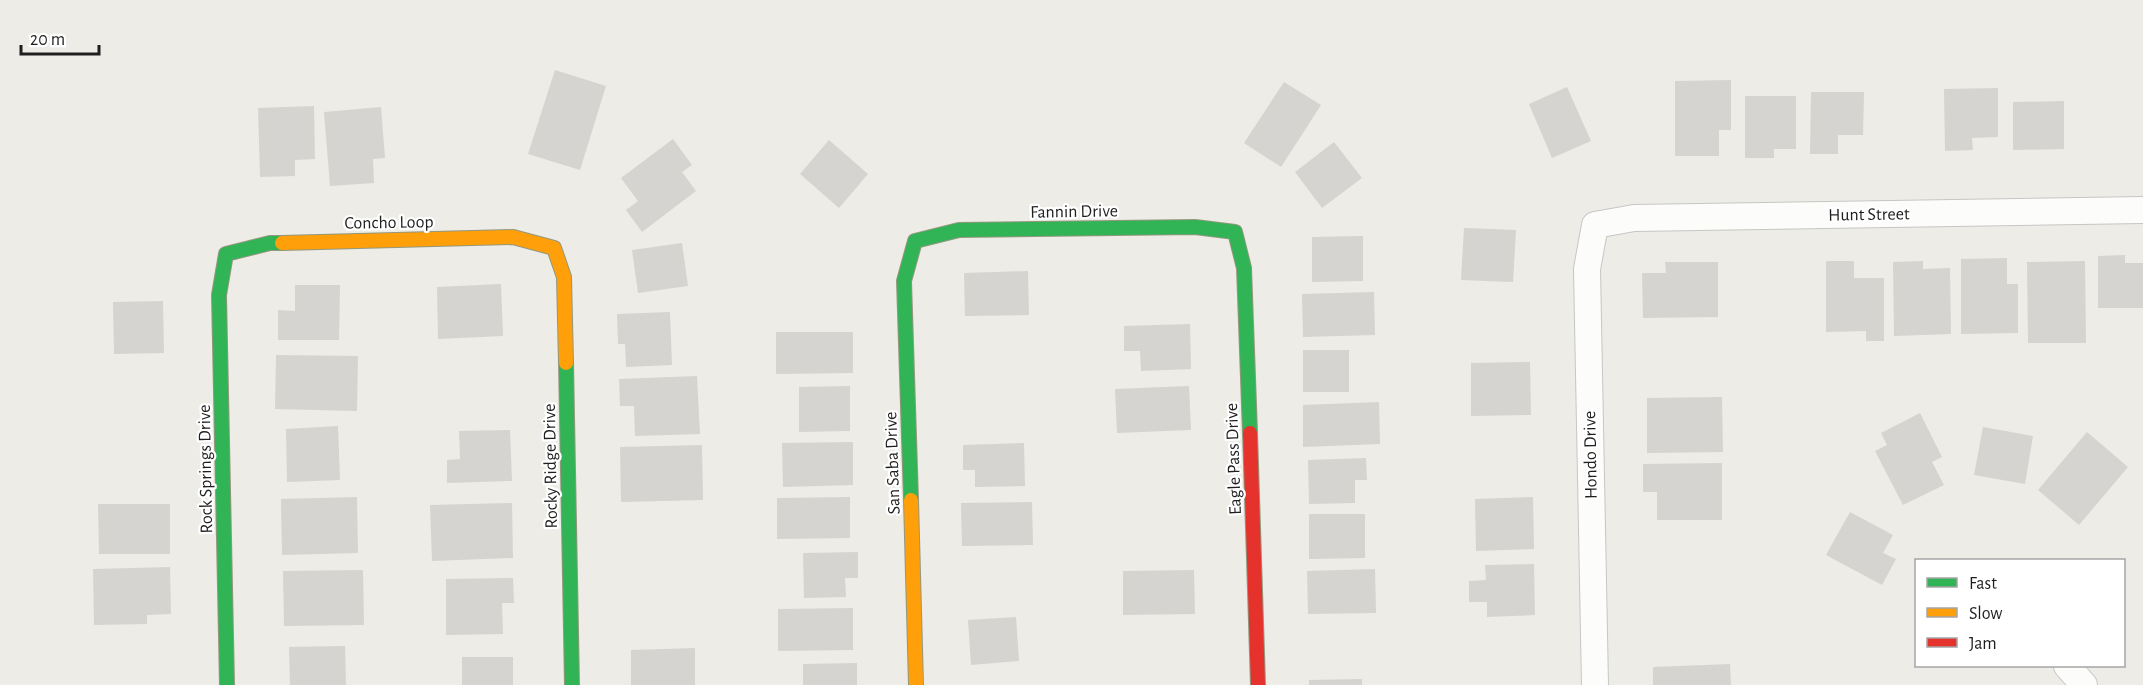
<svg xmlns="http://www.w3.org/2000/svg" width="2143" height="685" viewBox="0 0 2143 685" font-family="'Alegreya Sans',sans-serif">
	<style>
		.building { fill: #d5d4d0 }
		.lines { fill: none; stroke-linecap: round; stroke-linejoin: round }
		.street-casing { stroke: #c6c6c3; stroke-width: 28 }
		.fast-casing { stroke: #93987e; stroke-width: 16 }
		.slow-casing { stroke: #93987e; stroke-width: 16 }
		.jam-casing { stroke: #93987e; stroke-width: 16 }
		.street { stroke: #fcfcfb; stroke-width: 26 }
		.fast { stroke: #30b455; stroke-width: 14 }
		.slow { stroke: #ff9f0a; stroke-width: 14 }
		.jam { stroke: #e5322d; stroke-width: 14 }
		.labels { text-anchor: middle; stroke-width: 4.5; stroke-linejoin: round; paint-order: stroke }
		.street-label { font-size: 18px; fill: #1f1f1f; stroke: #fff }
	</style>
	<rect width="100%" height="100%" fill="#edece7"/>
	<g class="building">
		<path d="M 555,70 L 606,86 L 580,170 L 528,154 Z"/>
		<path d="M 1731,80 L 1731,130 L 1719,130 L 1719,156 L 1675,156 L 1675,81 Z"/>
		<path d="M 1284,82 L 1321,105 L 1281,167 L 1244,143 Z"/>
		<path d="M 1567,87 L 1591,141 L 1552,158 L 1529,104 Z"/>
		<path d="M 1998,88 L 1998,137 L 1972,138 L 1973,150 L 1945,151 L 1944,89 Z"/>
		<path d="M 1811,92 L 1864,92 L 1863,135 L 1838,135 L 1838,154 L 1810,154 Z"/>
		<path d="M 1745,96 L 1796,96 L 1796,149 L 1774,149 L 1774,158 L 1745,158 Z"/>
		<path d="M 2064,101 L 2064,149 L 2013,150 L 2013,102 Z"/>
		<path d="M 314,106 L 315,159 L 295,160 L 295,176 L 260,177 L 258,108 Z"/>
		<path d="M 381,107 L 385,158 L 373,159 L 374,183 L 330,186 L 324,112 Z"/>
		<path d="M 673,139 L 692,165 L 682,172 L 696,191 L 642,232 L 626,210 L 638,201 L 621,178 Z"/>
		<path d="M 829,140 L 868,174 L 839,208 L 800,174 Z"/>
		<path d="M 1334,142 L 1362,178 L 1322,208 L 1295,172 Z"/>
		<path d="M 1464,228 L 1516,230 L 1513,282 L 1461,280 Z"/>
		<path d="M 1363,236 L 1363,281 L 1312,282 L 1312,237 Z"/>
		<path d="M 682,243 L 688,286 L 638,293 L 632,250 Z"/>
		<path d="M 2125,255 L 2125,263 L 2143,263 L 2143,308 L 2098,308 L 2098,256 Z"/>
		<path d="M 2007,258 L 2007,284 L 2018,284 L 2018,333 L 1961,334 L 1961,259 Z"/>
		<path d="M 1826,261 L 1854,261 L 1854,278 L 1884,278 L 1884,341 L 1866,341 L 1866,331 L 1826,332 Z"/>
		<path d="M 1923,261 L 1923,269 L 1950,268 L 1951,334 L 1894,336 L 1893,262 Z"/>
		<path d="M 2085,261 L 2086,343 L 2028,343 L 2027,262 Z"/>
		<path d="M 1665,262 L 1718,262 L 1718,317 L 1643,318 L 1642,273 L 1666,273 Z"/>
		<path d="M 1028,271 L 1029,315 L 965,316 L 964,273 Z"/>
		<path d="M 501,284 L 503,336 L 438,339 L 437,287 Z"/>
		<path d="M 295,285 L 340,285 L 339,340 L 278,340 L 278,310 L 295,311 Z"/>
		<path d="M 1374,292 L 1375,335 L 1303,337 L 1302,294 Z"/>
		<path d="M 163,301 L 164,353 L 114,354 L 113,302 Z"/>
		<path d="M 670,312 L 672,365 L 626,367 L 625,344 L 618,344 L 617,314 Z"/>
		<path d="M 1190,324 L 1191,369 L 1141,371 L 1140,351 L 1124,351 L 1124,326 Z"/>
		<path d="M 776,332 L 853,332 L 853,373 L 776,374 Z"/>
		<rect x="1303" y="350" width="46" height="42"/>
		<path d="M 276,355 L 358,356 L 357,411 L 275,409 Z"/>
		<path d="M 1530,362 L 1531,415 L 1471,416 L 1471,363 Z"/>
		<path d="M 697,376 L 700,434 L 635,436 L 634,406 L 620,406 L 619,379 Z"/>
		<path d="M 850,386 L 850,431 L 799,432 L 799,387 Z"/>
		<path d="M 1189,386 L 1191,430 L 1117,433 L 1115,389 Z"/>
		<path d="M 1722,397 L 1723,452 L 1647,453 L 1647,398 Z"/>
		<path d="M 1379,402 L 1380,444 L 1303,447 L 1303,405 Z"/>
		<path d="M 1920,413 L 1942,457 L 1932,462 L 1944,485 L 1903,505 L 1875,451 L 1887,445 L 1881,433 Z"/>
		<path d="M 338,426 L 340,480 L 287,482 L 286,429 Z"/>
		<path d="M 1983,427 L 2033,436 L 2025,484 L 1974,475 Z"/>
		<path d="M 510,430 L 512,481 L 447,483 L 447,460 L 460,459 L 459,431 Z"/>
		<path d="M 2087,432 L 2128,467 L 2079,525 L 2038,490 Z"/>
		<path d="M 853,442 L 853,485 L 783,487 L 782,443 Z"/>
		<path d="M 1024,443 L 1025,486 L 975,487 L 975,470 L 963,470 L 963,445 Z"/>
		<path d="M 702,445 L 703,500 L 621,502 L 620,447 Z"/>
		<path d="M 1366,458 L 1367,480 L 1355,480 L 1355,503 L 1309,504 L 1308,460 Z"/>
		<path d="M 1722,463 L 1722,520 L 1657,520 L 1657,492 L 1643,492 L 1643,464 Z"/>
		<path d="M 357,497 L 358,553 L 282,555 L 281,499 Z"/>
		<path d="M 850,497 L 850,538 L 777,539 L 777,498 Z"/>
		<path d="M 1533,497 L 1534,549 L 1476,551 L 1475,499 Z"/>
		<path d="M 1032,502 L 1033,545 L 962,546 L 961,503 Z"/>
		<path d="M 512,503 L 513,558 L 432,561 L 430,505 Z"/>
		<path d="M 98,504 L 170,504 L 170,554 L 99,554 Z"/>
		<path d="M 1850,512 L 1893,535 L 1883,553 L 1896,559 L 1882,585 L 1826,555 Z"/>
		<path d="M 1309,514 L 1365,514 L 1365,558 L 1309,559 Z"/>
		<path d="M 858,552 L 858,578 L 845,578 L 846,597 L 804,598 L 803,553 Z"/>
		<path d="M 1534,564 L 1535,615 L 1487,617 L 1487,602 L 1469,602 L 1469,581 L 1486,580 L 1485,565 Z"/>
		<path d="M 170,567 L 171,614 L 147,615 L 147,624 L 94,625 L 93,569 Z"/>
		<path d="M 1375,569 L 1376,613 L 1308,614 L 1307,571 Z"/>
		<path d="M 363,570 L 364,625 L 284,626 L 283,571 Z"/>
		<path d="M 1194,570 L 1195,614 L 1123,615 L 1123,571 Z"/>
		<path d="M 513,578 L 514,603 L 502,603 L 503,634 L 446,635 L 446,579 Z"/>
		<path d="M 853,608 L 853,650 L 778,651 L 778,609 Z"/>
		<path d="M 1016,617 L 1019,661 L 971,665 L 968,620 Z"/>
		<path d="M 345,646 L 346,685 L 290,685 L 289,647 Z"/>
		<path d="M 695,648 L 695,685 L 631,685 L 631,650 Z"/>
		<rect x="462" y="657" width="51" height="28"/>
		<path d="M 857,663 L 857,685 L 803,685 L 803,664 Z"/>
		<path d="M 1730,664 L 1731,685 L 1653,685 L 1653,667 Z"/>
		<path d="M 1362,679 L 1362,685 L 1309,685 L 1309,680 Z"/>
	</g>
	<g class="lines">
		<g class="street-casing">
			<g id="street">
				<path d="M 2067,666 L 2084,685"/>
				<path d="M 1595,685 L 1587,269 L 1595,225 L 1634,218 L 2143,210"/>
			</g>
		</g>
		<g class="fast-casing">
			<g id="fast">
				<path d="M 566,363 L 572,685"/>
				<path d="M 911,500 L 904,281 L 915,241 L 959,230 L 1195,227 L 1235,232 L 1244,268 L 1250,433"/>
				<path d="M 227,685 L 219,295 L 226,254 L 270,243 L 282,243"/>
			</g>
		</g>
		<g class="slow-casing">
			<g id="slow">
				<path d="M 282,243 L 513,237 L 554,248 L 564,277 L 566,363"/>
				<path d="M 911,500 L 916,685"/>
			</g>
		</g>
		<g class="jam-casing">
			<path id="jam" d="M 1250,433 L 1258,685"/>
		</g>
		<use href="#street" class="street"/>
		<use href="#fast" class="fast"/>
		<use href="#slow" class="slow"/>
		<use href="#jam" class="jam"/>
	</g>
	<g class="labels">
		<g class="street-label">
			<text transform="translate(1074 211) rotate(-1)" y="6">Fannin Drive</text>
			<text transform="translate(1869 214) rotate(-1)" y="6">Hunt Street</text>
			<text transform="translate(389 222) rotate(-1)" y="6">Concho Loop</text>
			<text transform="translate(1590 455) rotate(-91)" y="6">Hondo Drive</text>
			<text transform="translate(1233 459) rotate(-92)" y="6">Eagle Pass Drive</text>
			<text transform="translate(892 463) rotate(-92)" y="6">San Saba Drive</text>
			<text transform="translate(550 466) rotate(-91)" y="6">Rocky Ridge Drive</text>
			<text transform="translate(205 469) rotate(-91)" y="6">Rock Springs Drive</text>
		</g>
	</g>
	<rect x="1915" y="559" width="210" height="108" fill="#ffffff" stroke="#a5a5a5" stroke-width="1.5"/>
	<rect x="1927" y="578" width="30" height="9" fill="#30b455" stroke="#a5a5a5" stroke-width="1.5"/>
	<text x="1969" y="589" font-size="18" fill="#1f1f1f">Fast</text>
	<rect x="1927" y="608" width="30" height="9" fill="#ff9f0a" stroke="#a5a5a5" stroke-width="1.5"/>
	<text x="1969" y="619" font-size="18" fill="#1f1f1f">Slow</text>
	<rect x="1927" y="638" width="30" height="9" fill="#e5322d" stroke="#a5a5a5" stroke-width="1.5"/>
	<text x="1969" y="649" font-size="18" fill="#1f1f1f">Jam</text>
	<path d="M21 45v9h78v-9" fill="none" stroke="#1f1f1f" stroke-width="3"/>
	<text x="30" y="45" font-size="18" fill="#1f1f1f" stroke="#ffffff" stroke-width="4.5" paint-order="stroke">20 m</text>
</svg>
